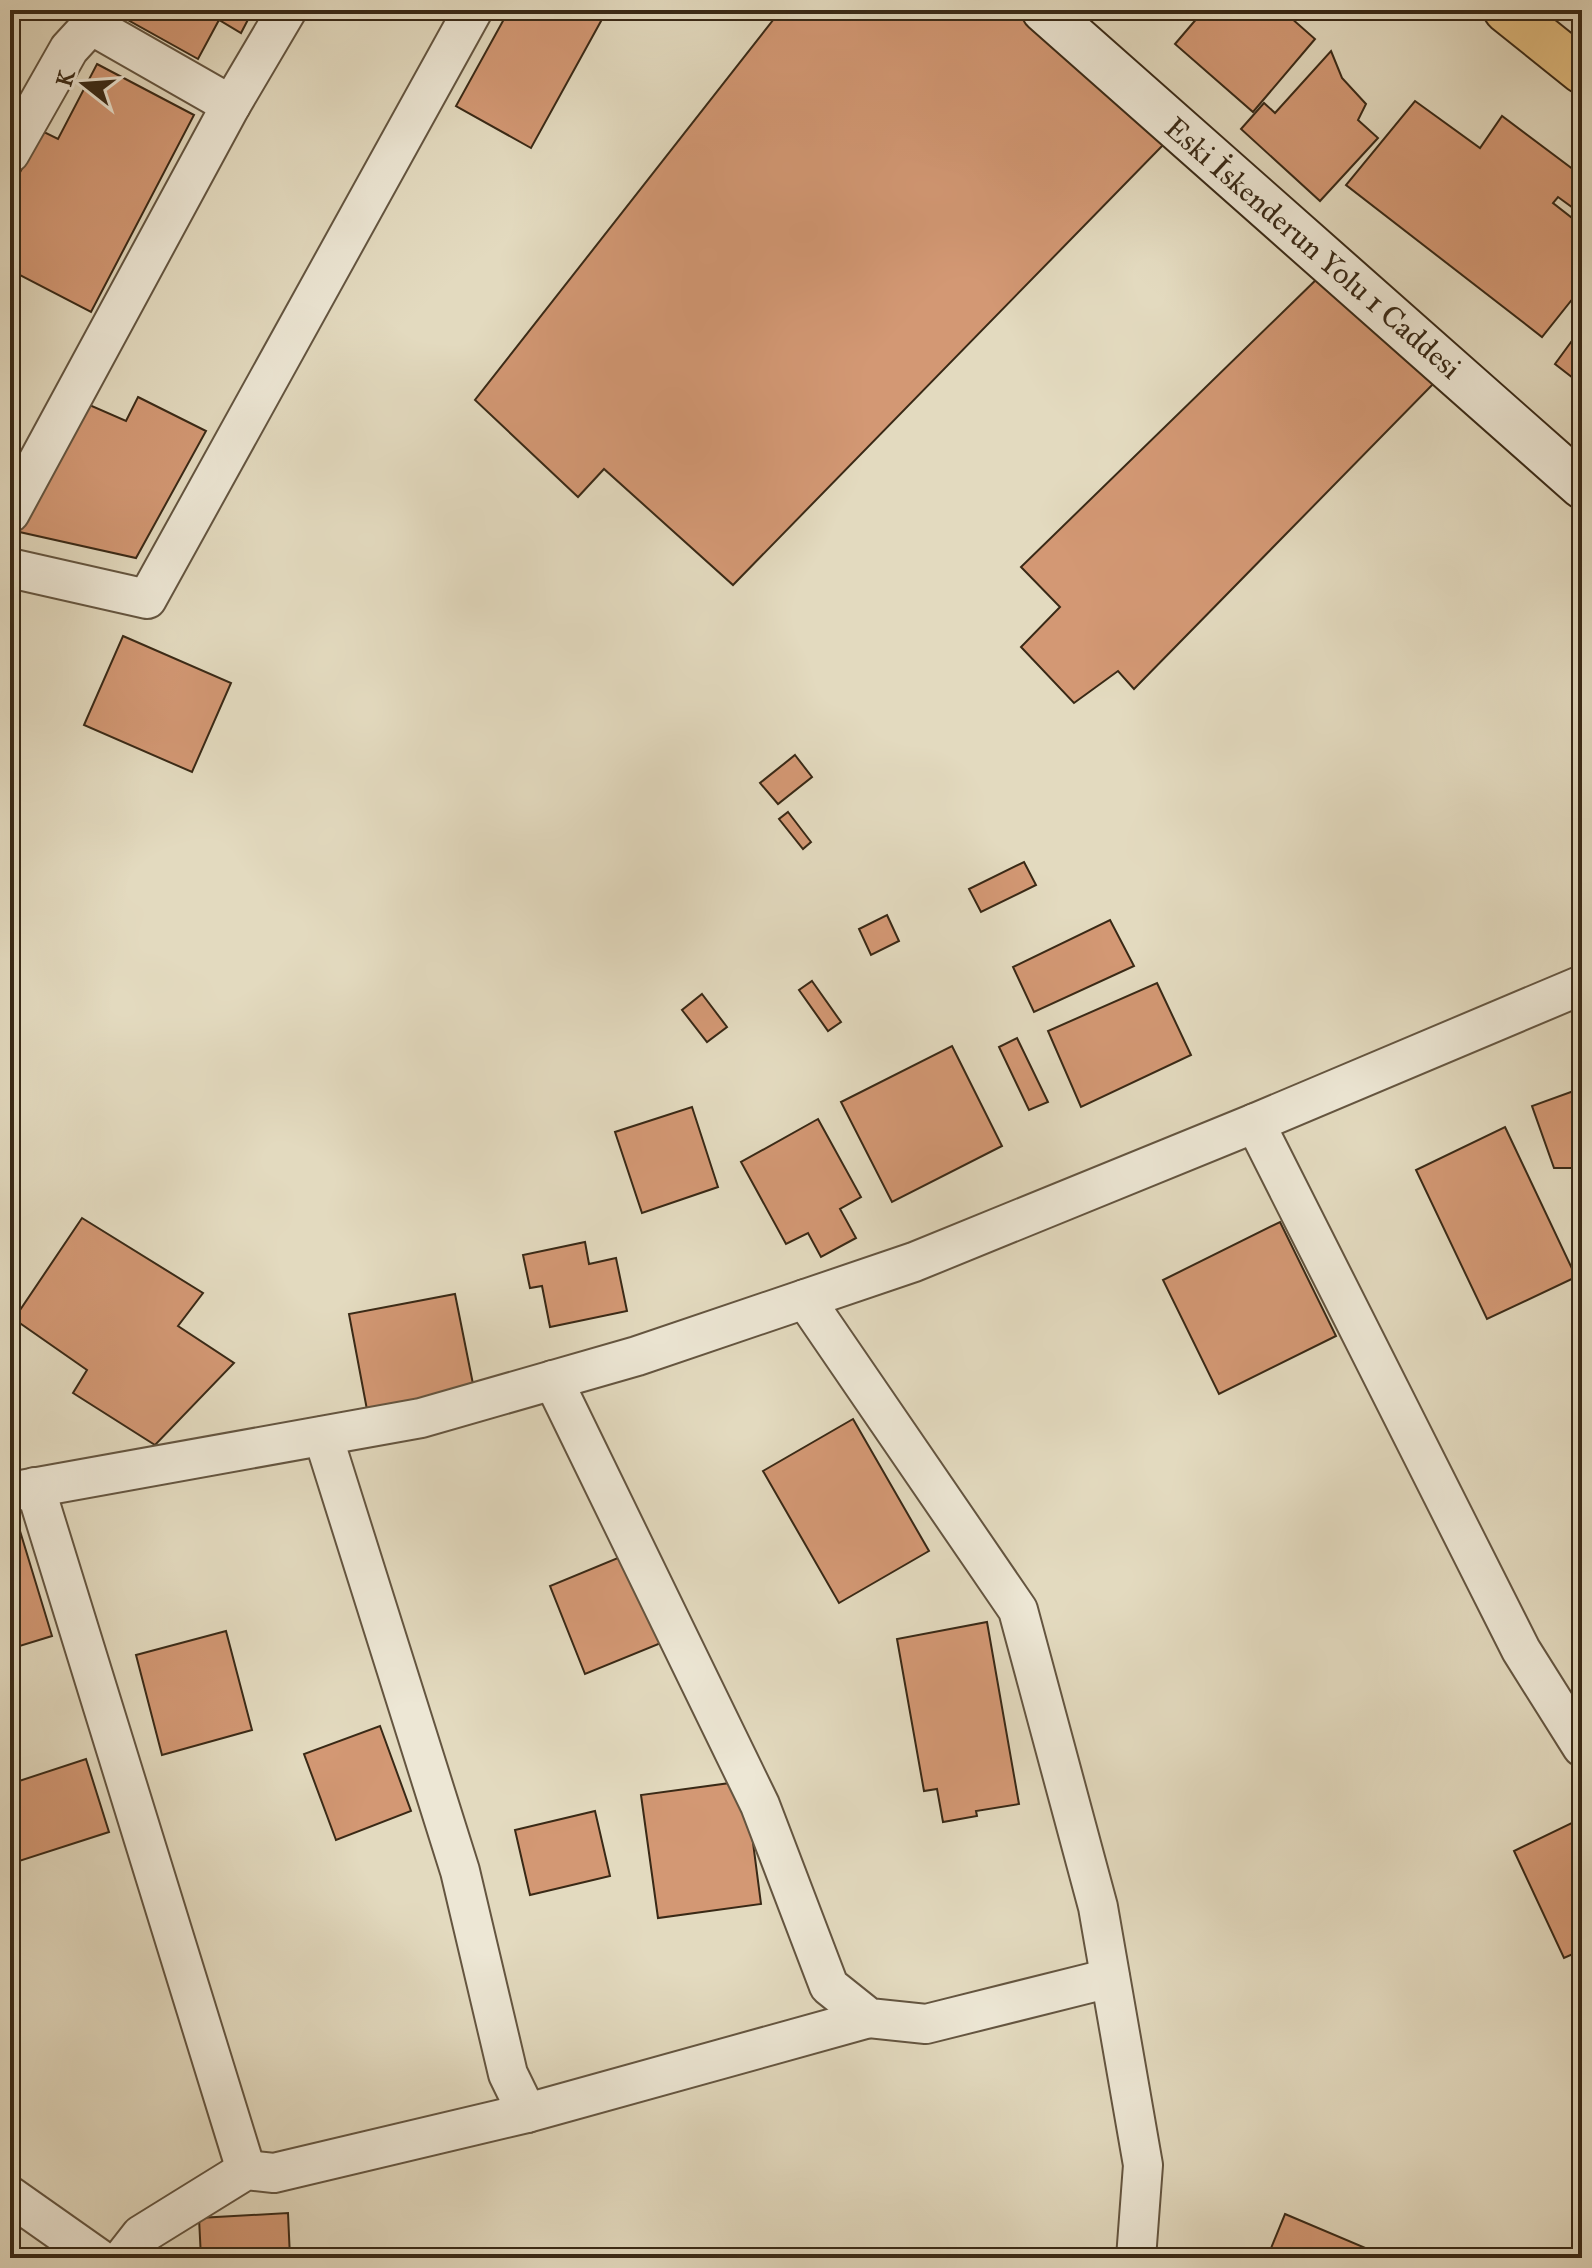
<svg xmlns="http://www.w3.org/2000/svg" width="1592" height="2268" viewBox="0 0 1592 2268" font-family="'IM FELL Great Primer',serif">
	<style>
		.building { fill: #d39874; stroke: #392916; stroke-width: 2 }
		.lines { fill: none; stroke-linecap: round; stroke-linejoin: round }
		.street-casing { stroke: #645540; stroke-width: 42 }
		.secondary-casing { stroke: #392916; stroke-width: 48 }
		.highway-casing { stroke: #392916; stroke-width: 48 }
		.street { stroke: #ede7d5; stroke-width: 38 }
		.secondary { stroke: #ede7d5; stroke-width: 44 }
		.highway { stroke: #e2bd80; stroke-width: 44 }
		.labels { text-anchor: middle; stroke-width: 6; stroke-linejoin: round; paint-order: stroke }
		.street-label { font-size: 30px; fill: #392916; stroke: #ede7d5 }
	</style>
	<rect width="100%" height="100%" fill="#e3dabf"/>
	<filter id="stains"><feTurbulence type="fractalNoise" baseFrequency=".0025" numOctaves="4"/><feColorMatrix values="0 0 0 0 .2 0 0 0 0 .09 0 0 0 0 .02 0 0 0 .5 -.17"/></filter>
	<radialGradient id="worn" r=".72"><stop offset=".6" stop-color="#630" stop-opacity="0"/><stop offset="1" stop-color="#630" stop-opacity=".3"/></radialGradient>
	<g class="building">
		<path d="M 121,10 L 253,10 L 241,33 L 219,20 L 198,59 L 119,15 Z"/>
		<path d="M 509,10 L 603,10 L 606,12 L 531,148 L 456,106 Z"/>
		<path d="M 781,10 L 1019,10 L 1164,144 L 733,585 L 604,469 L 578,497 L 475,400 Z"/>
		<path d="M 1204,10 L 1282,10 L 1315,39 L 1253,112 L 1175,44 Z"/>
		<path d="M 1331,51 L 1342,78 L 1366,104 L 1358,120 L 1378,138 L 1320,201 L 1241,129 L 1264,103 L 1275,113 Z"/>
		<path d="M 97,64 L 194,115 L 91,312 L 10,270 L 10,191 L 42,131 L 58,139 Z"/>
		<path d="M 1415,101 L 1480,148 L 1502,116 L 1582,176 L 1582,202 L 1576,210 L 1558,197 L 1553,203 L 1576,221 L 1582,213 L 1582,287 L 1542,337 L 1346,185 Z"/>
		<path d="M 1321,275 L 1436,381 L 1134,689 L 1118,671 L 1074,703 L 1021,647 L 1060,607 L 1021,567 Z"/>
		<path d="M 1582,327 L 1582,385 L 1555,364 Z"/>
		<path d="M 138,397 L 206,431 L 136,558 L 15,531 L 85,403 L 126,421 Z"/>
		<path d="M 123,636 L 231,683 L 192,772 L 84,725 Z"/>
		<path d="M 795,755 L 812,777 L 778,804 L 760,783 Z"/>
		<path d="M 788,812 L 811,842 L 803,849 L 779,819 Z"/>
		<path d="M 1024,862 L 1036,885 L 981,912 L 969,889 Z"/>
		<path d="M 887,915 L 899,941 L 871,955 L 859,929 Z"/>
		<path d="M 1110,920 L 1134,966 L 1034,1012 L 1013,967 Z"/>
		<path d="M 812,981 L 841,1022 L 828,1031 L 799,990 Z"/>
		<path d="M 1157,983 L 1191,1055 L 1081,1107 L 1048,1031 Z"/>
		<path d="M 702,994 L 727,1027 L 707,1042 L 682,1010 Z"/>
		<path d="M 1017,1038 L 1048,1102 L 1029,1110 L 999,1047 Z"/>
		<path d="M 952,1046 L 1002,1146 L 892,1202 L 841,1102 Z"/>
		<path d="M 1582,1088 L 1582,1168 L 1554,1168 L 1532,1106 Z"/>
		<path d="M 692,1107 L 718,1187 L 642,1213 L 615,1132 Z"/>
		<path d="M 818,1119 L 861,1197 L 840,1209 L 856,1238 L 821,1257 L 808,1233 L 786,1244 L 741,1162 Z"/>
		<path d="M 1505,1127 L 1576,1277 L 1487,1319 L 1416,1170 Z"/>
		<path d="M 82,1218 L 203,1293 L 178,1326 L 234,1363 L 155,1445 L 73,1393 L 87,1370 L 14,1319 Z"/>
		<path d="M 1280,1222 L 1336,1336 L 1219,1394 L 1163,1280 Z"/>
		<path d="M 585,1242 L 589,1264 L 616,1258 L 627,1311 L 550,1327 L 542,1286 L 530,1288 L 523,1255 Z"/>
		<path d="M 455,1294 L 475,1394 L 368,1415 L 349,1314 Z"/>
		<path d="M 853,1419 L 929,1551 L 839,1603 L 763,1471 Z"/>
		<path d="M 20,1531 L 52,1636 L 10,1649 L 10,1534 Z"/>
		<path d="M 625,1555 L 661,1643 L 585,1674 L 550,1586 Z"/>
		<path d="M 987,1622 L 1019,1804 L 976,1811 L 977,1816 L 943,1822 L 937,1789 L 924,1791 L 897,1639 Z"/>
		<path d="M 226,1631 L 252,1730 L 162,1755 L 136,1655 Z"/>
		<path d="M 380,1726 L 411,1811 L 336,1840 L 304,1754 Z"/>
		<path d="M 86,1759 L 109,1832 L 10,1864 L 10,1784 Z"/>
		<path d="M 745,1781 L 761,1904 L 658,1918 L 641,1795 Z"/>
		<path d="M 595,1811 L 610,1876 L 530,1895 L 515,1830 Z"/>
		<path d="M 1582,1818 L 1582,1950 L 1564,1958 L 1514,1851 Z"/>
		<path d="M 288,2213 L 290,2258 L 201,2258 L 199,2218 Z"/>
		<path d="M 1285,2214 L 1375,2252 L 1373,2258 L 1267,2258 Z"/>
	</g>
	<g class="lines">
		<g class="street-casing">
			<g id="street">
				<path d="M 91,25 L 231,105"/>
				<path d="M 10,153 L 69,49 L 91,25 L 99,10"/>
				<path d="M 10,513 L 231,105 L 287,10"/>
				<path d="M 10,568 L 147,599 L 473,10"/>
				<path d="M 1255,1123 L 1521,1650 L 1582,1747"/>
				<path d="M 805,1299 L 1018,1610 L 1098,1907 L 1143,2165 L 1136,2258"/>
				<path d="M 553,1380 L 760,1805 L 829,1986 L 869,2018 L 926,2024 L 1110,1978"/>
				<path d="M 323,1436 L 460,1871 L 508,2074 L 527,2113"/>
				<path d="M 35,1487 L 246,2170"/>
				<path d="M 10,1492 L 421,1418 L 637,1356 L 914,1262 L 1255,1123 L 1582,985"/>
				<path d="M 10,2196 L 98,2258"/>
				<path d="M 123,2258 L 141,2235 L 246,2170 L 274,2173 L 527,2113 L 869,2018"/>
			</g>
		</g>
		<g class="secondary-casing">
			<path id="secondary" d="M 1044,10 L 1582,486"/>
		</g>
		<g class="highway-casing">
			<path id="highway" d="M 1506,10 L 1582,71"/>
		</g>
		<use href="#street" class="street"/>
		<use href="#secondary" class="secondary"/>
		<use href="#highway" class="highway"/>
	</g>
	<g class="labels">
		<g class="street-label">
			<text transform="translate(1313 248) rotate(41)" y="10">Eski İskenderun Yolu 1 Caddesi</text>
		</g>
	</g>
	<rect width="1592" height="2268" fill="none" stroke="#e3dabf" stroke-width="40"/>
	<rect x="12" y="12" width="1568" height="2244" fill="none" stroke="#392916" stroke-width="4"/>
	<rect x="20" y="20" width="1552" height="2228" fill="none" stroke="#392916" stroke-width="2"/>
	<g transform="translate(84 84) rotate(287)" stroke="#ede7d5" stroke-width="6" paint-order="stroke">
	<path d="M0-6L14 30L0 20L-14 30Z" fill="#392916"/>
	<text y="-12" font-size="22" font-weight="bold" text-anchor="middle" fill="#392916">K</text>
	</g>
	<rect width="100%" height="100%" filter="url(#stains)"/>
	<rect width="100%" height="100%" fill="url(#worn)"/>
</svg>
